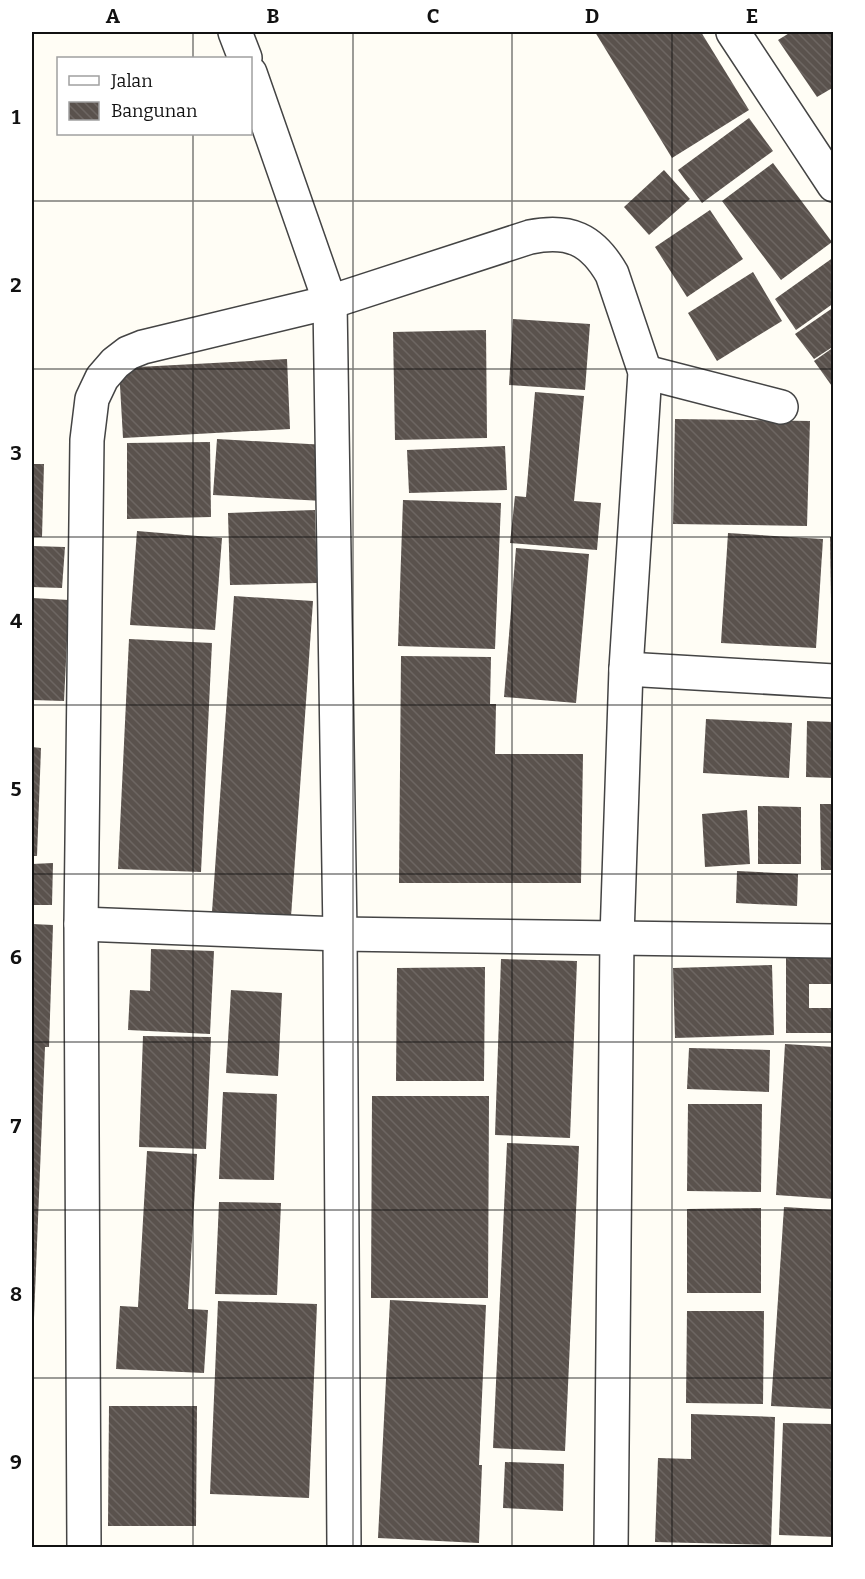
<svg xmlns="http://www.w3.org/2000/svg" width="865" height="1579" viewBox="0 0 865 1579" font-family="Bitter,serif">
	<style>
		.building { fill: url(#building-back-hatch) }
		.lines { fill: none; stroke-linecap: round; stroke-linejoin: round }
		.minor-casing { stroke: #444; stroke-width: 36 }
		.minor { stroke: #fff; stroke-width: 33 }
		.grid { fill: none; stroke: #111; stroke-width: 1.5; stroke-opacity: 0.55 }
		.neatline { fill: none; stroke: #111; stroke-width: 2 }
		.grid-label { font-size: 20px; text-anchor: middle; font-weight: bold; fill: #111 }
	</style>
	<defs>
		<pattern id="building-back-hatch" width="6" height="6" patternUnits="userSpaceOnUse" patternTransform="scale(1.5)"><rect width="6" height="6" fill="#5a524d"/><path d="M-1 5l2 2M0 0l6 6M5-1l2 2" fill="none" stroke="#6d6662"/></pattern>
	</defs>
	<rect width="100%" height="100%" fill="#fffdf5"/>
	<g class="building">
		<path d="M 595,32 L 701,32 L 749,110 L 672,158 Z"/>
		<path d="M 791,32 L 834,32 L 834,87 L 817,97 L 778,40 Z"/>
		<path d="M 749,118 L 773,151 L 702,203 L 678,170 Z"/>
		<path d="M 773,163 L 832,242 L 781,280 L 722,201 Z"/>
		<path d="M 664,170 L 690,199 L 649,235 L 624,207 Z"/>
		<path d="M 710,210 L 743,259 L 687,297 L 655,247 Z"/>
		<path d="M 834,257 L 834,303 L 796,330 L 775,299 Z"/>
		<path d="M 753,272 L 782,321 L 717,361 L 688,313 Z"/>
		<path d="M 834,307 L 834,346 L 814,359 L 795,334 Z"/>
		<path d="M 513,319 L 590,324 L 585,390 L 509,385 Z"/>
		<path d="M 486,330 L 487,438 L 395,440 L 393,332 Z"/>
		<path d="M 834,347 L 834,389 L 814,361 Z"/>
		<path d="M 287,359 L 290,429 L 123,438 L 119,368 Z"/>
		<path d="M 535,392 L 584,396 L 574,501 L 601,503 L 597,550 L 510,543 L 515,496 L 526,497 Z"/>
		<path d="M 675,419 L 810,421 L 807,526 L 673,524 Z"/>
		<path d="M 217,439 L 327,445 L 323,501 L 213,495 Z"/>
		<path d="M 210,442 L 211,517 L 127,519 L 127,443 Z"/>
		<path d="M 505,446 L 507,490 L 409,493 L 407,450 Z"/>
		<path d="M 32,464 L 44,464 L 42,537 L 32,537 Z"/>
		<path d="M 403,500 L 501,503 L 495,649 L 398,646 Z"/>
		<path d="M 315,510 L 317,583 L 230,585 L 228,513 Z"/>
		<path d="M 137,531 L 222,538 L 215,630 L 130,625 Z"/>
		<path d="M 728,533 L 823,539 L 816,648 L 721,643 Z"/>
		<path d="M 830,537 L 834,537 L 834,599 L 831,599 Z"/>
		<path d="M 32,546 L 65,547 L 62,588 L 32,587 Z"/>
		<path d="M 516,548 L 589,554 L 576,703 L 504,697 Z"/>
		<path d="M 234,596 L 313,601 L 291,917 L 212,912 Z"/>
		<path d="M 32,598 L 69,600 L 64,701 L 32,700 Z"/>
		<path d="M 129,639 L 212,643 L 201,872 L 118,869 Z"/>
		<path d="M 401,656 L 491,657 L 490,704 L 496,704 L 495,754 L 583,754 L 581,883 L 399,883 Z"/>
		<path d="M 706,719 L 792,723 L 789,778 L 703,773 Z"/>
		<path d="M 807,721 L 834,722 L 834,778 L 806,777 Z"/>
		<path d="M 32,747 L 41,748 L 37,856 L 32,856 Z"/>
		<path d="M 820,804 L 834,804 L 834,870 L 821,870 Z"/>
		<path d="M 758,806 L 801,807 L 801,864 L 758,864 Z"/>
		<path d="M 747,810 L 750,864 L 705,867 L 702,814 Z"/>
		<path d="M 53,863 L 52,905 L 32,905 L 32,864 Z"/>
		<path d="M 737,871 L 798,874 L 797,906 L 736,903 Z"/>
		<path d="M 32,924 L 53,925 L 49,1047 L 45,1047 L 34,1318 L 32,1318 Z"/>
		<path d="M 151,949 L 214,951 L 210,1034 L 128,1030 L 130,990 L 150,991 Z"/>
		<path d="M 786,957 L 834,957 L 834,984 L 809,984 L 809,1008 L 834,1008 L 834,1033 L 786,1033 Z"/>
		<path d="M 501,959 L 577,961 L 570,1138 L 495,1135 Z"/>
		<path d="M 772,965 L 774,1035 L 675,1038 L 673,968 Z"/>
		<path d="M 485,967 L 484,1081 L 396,1081 L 397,968 Z"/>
		<path d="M 231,990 L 282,993 L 278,1076 L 226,1073 Z"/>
		<path d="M 143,1036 L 211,1037 L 206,1149 L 139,1147 Z"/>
		<path d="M 785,1044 L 834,1047 L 834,1199 L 776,1195 Z"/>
		<path d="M 689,1048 L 770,1050 L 769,1092 L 687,1089 Z"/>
		<path d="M 223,1092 L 277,1094 L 274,1180 L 219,1179 Z"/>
		<path d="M 372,1096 L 489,1096 L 488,1298 L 371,1298 Z"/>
		<path d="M 688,1104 L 762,1104 L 761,1192 L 687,1191 Z"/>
		<path d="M 507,1143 L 579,1146 L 565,1451 L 493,1448 Z"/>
		<path d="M 147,1151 L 197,1154 L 188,1309 L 208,1310 L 204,1373 L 116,1369 L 120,1306 L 138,1307 Z"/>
		<path d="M 219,1202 L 281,1203 L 277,1295 L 215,1294 Z"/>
		<path d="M 784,1207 L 834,1210 L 834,1409 L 771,1406 Z"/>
		<path d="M 761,1208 L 761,1293 L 687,1293 L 687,1209 Z"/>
		<path d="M 390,1300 L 486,1305 L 479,1465 L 482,1465 L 479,1543 L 378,1538 Z"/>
		<path d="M 218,1301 L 317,1304 L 309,1498 L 210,1494 Z"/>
		<path d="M 687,1311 L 764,1311 L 763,1404 L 686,1403 Z"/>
		<path d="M 109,1406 L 197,1406 L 196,1526 L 108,1526 Z"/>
		<path d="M 691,1414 L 775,1417 L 771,1545 L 655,1542 L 658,1458 L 691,1459 Z"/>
		<path d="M 783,1423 L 834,1424 L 834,1537 L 779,1535 Z"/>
		<path d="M 505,1462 L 564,1464 L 563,1511 L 503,1508 Z"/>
	</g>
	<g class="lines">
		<g class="minor-casing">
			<g id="minor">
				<path d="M 235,32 L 245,58"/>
				<path d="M 733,32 L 834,185"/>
				<path d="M 250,73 L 330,302 L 340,934 L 344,1548"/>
				<path d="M 645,372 L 781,407"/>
				<path d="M 626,669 L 834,681"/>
				<path d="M 81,924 L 340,934 L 834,941"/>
				<path d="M 84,1548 L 81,924 L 87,440 L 92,399 L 102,378 L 115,363 L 128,353 L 143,347 L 330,302 L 530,237 C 569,229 592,239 612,274 L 645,372 L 626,669 L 617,937 L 611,1548"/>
			</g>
		</g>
		<use href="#minor" class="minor"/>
	</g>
	<path class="grid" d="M 193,32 L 193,58M 353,32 L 353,1548M 512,32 L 512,1548M 672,32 L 672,1548M 193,134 L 193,1548M 32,201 L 834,201M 32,369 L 834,369M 32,537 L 834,537M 32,705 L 834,705M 32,874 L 834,874M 32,1042 L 834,1042M 32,1210 L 834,1210M 32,1378 L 834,1378"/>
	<rect width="865" height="1579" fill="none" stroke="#ffffff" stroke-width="66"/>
	<rect x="57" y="57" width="195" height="78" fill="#ffffff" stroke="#a0a0a0" stroke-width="1.5"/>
	<rect x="69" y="76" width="30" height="9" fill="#ffffff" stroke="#a0a0a0" stroke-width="1.5"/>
	<text x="111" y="87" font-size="18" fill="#111111">Jalan</text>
	<rect x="69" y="102" width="30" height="18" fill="url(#building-back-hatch)" stroke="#a0a0a0" stroke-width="1.5"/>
	<text x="111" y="117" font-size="18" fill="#111111">Bangunan</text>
	<rect x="33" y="33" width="799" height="1513" class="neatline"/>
	<g class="grid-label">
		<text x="113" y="23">A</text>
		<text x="273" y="23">B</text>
		<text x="433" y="23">C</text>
		<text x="592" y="23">D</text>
		<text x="752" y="23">E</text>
		<text x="16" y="124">1</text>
		<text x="16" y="292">2</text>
		<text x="16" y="460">3</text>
		<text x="16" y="628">4</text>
		<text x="16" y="796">5</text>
		<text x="16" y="964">6</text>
		<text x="16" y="1133">7</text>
		<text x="16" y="1301">8</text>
		<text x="16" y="1469">9</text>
	</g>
</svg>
